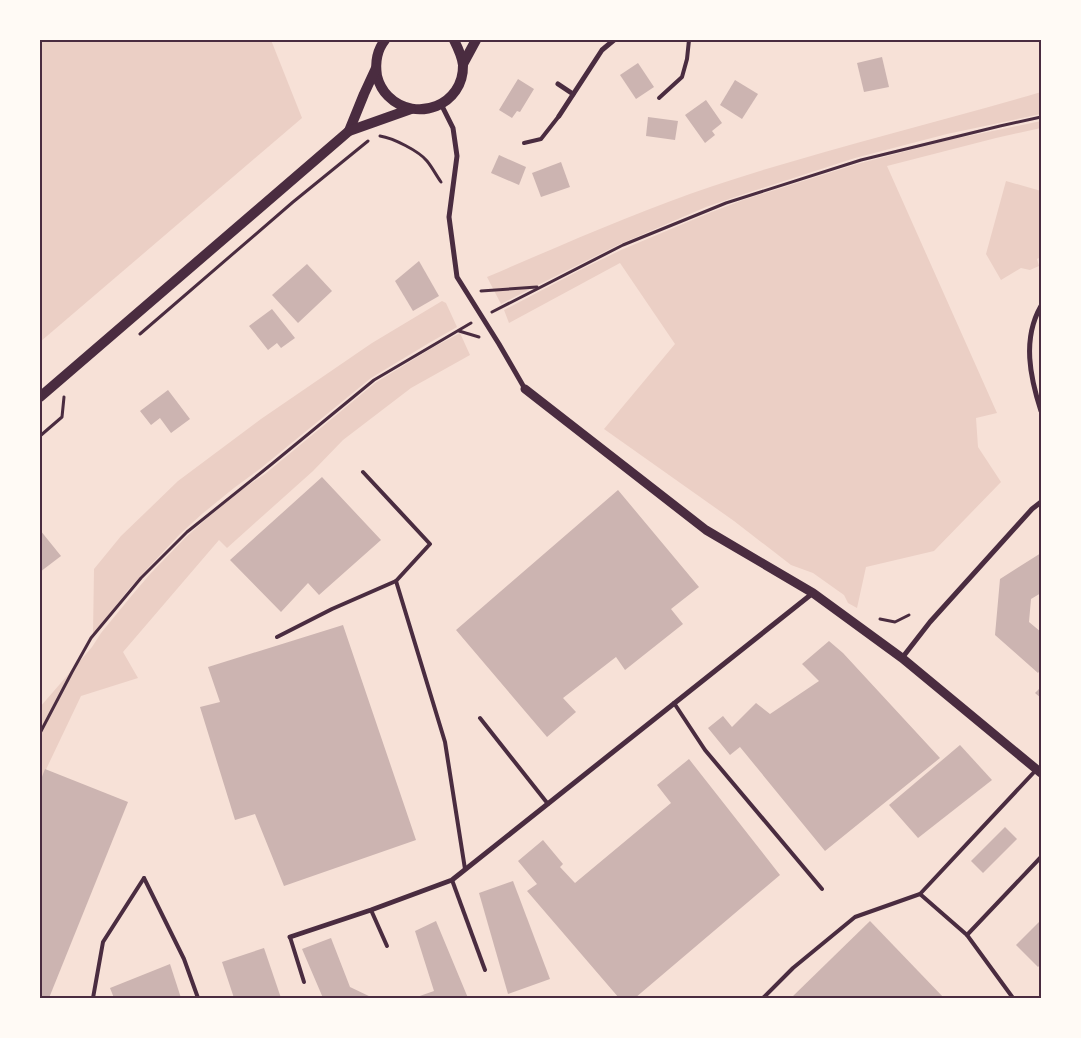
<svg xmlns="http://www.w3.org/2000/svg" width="1081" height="1038" viewBox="0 0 1081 1038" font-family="'Open Sans',sans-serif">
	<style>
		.green { fill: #ebcfc5 }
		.building { fill: #ccb4b1 }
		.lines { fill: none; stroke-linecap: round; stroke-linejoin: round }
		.path { stroke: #4a2c40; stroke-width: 3 }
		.service { stroke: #4a2c40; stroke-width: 4 }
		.minor { stroke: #4a2c40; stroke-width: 5 }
		.tertiary { stroke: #4a2c40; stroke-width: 9 }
		.secondary { stroke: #4a2c40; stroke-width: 10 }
		.neatline { fill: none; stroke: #4a2c40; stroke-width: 2 }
	</style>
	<rect width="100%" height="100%" fill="#f7e1d7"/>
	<g class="green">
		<path d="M 40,40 L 271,40 L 302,118 L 40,342 Z"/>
		<path d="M 1041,92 L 1041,114 L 947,134 L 855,158 L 741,195 L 706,207 L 618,245 L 536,286 L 501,304 L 487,277 C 562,245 636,212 713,186 C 821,150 932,124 1041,92 Z"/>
		<path d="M 1041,121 L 1041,128 L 996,138 L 887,166 L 997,413 L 976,418 L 978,447 L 1001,482 L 934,551 L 866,567 L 857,608 L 848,603 L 844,595 L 813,573 L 791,565 L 734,521 L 604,429 L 675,344 L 620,263 L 509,323 L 504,310 L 584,268 L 621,250 L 709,213 L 743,200 L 857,164 L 949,140 Z"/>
		<path d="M 1006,181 L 1041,191 L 1041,257 L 1037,259 L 1039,266 L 1030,270 L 1021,268 L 1001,280 L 986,254 Z"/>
		<path d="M 442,301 L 446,303 L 457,327 L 429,343 L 371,378 L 261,468 L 234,488 L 202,514 L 180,534 L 147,569 L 128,590 L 93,635 L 94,569 L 121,536 L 147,511 L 178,481 L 261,419 L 372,343 Z"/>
		<path d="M 460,333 L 470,355 L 411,388 L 343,440 L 313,471 L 227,548 L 219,540 L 123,652 L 138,678 L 81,696 L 40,782 L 40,707 L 92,647 L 101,633 L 133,594 L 151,573 L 185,538 L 205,520 L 238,492 L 265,474 L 375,383 L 432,348 Z"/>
	</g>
	<g class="building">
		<path d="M 882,57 L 889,87 L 864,92 L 857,63 Z"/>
		<path d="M 638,63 L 654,87 L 636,99 L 620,75 Z"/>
		<path d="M 518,79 L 534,89 L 520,112 L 517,111 L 512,118 L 499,110 Z"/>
		<path d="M 735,80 L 758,94 L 742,119 L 720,105 Z"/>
		<path d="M 706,100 L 722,123 L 712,131 L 715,135 L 705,143 L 685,115 Z"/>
		<path d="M 648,117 L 678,121 L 675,140 L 646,136 Z"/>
		<path d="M 499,155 L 526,167 L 519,185 L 491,173 Z"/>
		<path d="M 561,162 L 570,187 L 541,197 L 532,173 Z"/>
		<path d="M 419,261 L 439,296 L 413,311 L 395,281 Z"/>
		<path d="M 307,264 L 332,291 L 298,323 L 272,295 Z"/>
		<path d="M 272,309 L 295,338 L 281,348 L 277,343 L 268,350 L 249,326 Z"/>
		<path d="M 168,390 L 190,419 L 171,433 L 160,418 L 151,425 L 140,411 Z"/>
		<path d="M 322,477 L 381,540 L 319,595 L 308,583 L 281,612 L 230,560 Z"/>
		<path d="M 618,490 L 699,587 L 671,609 L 683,624 L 625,670 L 616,657 L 563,698 L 576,712 L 547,737 L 456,630 Z"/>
		<path d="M 40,530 L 61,556 L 40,572 Z"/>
		<path d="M 1041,553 L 1041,593 L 1031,599 L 1029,622 L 1041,632 L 1041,669 L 1038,673 L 995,635 L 1000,579 Z"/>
		<path d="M 343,625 L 416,840 L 284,886 L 255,814 L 235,820 L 200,707 L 220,702 L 208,667 Z"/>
		<path d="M 829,641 L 843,653 L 940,758 L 825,851 L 740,747 L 730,755 L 708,728 L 723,716 L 732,727 L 756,703 L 770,714 L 819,681 L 802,664 Z"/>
		<path d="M 1041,687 L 1041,698 L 1035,693 Z"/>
		<path d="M 960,745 L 992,780 L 918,838 L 889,805 Z"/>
		<path d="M 689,759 L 780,875 L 635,998 L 619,998 L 527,891 L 537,884 L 518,861 L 543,840 L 563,864 L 560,867 L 575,883 L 671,803 L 657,785 Z"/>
		<path d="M 45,769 L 128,802 L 49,998 L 40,998 L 40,782 Z"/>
		<path d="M 1005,827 L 1017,839 L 983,873 L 971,861 Z"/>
		<path d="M 513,881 L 550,979 L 508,994 L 479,893 Z"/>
		<path d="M 1041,920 L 1041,964 L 1038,967 L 1016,945 Z"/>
		<path d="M 436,921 L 468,998 L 414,998 L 434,991 L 415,931 Z"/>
		<path d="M 870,921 L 944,998 L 791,998 Z"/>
		<path d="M 331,938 L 350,987 L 373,998 L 323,998 L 302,949 Z"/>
		<path d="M 264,948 L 281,998 L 234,998 L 222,962 Z"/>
		<path d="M 170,964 L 181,998 L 114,998 L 110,988 Z"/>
	</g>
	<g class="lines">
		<g class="path">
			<path d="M 380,136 C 393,138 419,151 427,161 C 432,167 436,175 441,182"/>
			<path d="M 481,291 L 537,287"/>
			<path d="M 492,312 L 623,245 L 726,203 L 861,160 L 1000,126 L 1041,117"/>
			<path d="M 459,331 L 479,337"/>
			<path d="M 140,334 L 293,202 L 368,141"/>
			<path d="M 40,436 L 62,417 L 64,397"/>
			<path d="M 880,619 L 895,622 L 909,615"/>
			<path d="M 40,733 L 72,672 L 91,638 L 141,578 L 187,532 L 273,463 L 374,380 L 471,323"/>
		</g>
		<g class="service">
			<path d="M 659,98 L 682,77 L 687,59 L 689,40"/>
			<path d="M 524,143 L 541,139 L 559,116"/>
			<path d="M 396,581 L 445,742 L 465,869"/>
			<path d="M 277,637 L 332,609 L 396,581 L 430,544 L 363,472"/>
			<path d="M 674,703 L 705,750 L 822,889"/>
			<path d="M 480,718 L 548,804"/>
			<path d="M 144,878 L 184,959 L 198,998"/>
			<path d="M 452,880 L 485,970"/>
			<path d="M 920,894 L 967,935 L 1013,998"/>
			<path d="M 371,910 L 387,946"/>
			<path d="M 967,935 L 1041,857"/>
			<path d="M 290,937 L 304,982"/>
			<path d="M 93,998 L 103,942 L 144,878"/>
			<path d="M 763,998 L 793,968 L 855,917 L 920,894 L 1037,769"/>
		</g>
		<g class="minor">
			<path d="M 558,84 L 573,94"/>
			<path d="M 441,104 L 453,128 L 457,156 L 449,217 L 457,277 L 499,344 L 525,389"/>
			<path d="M 559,116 L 602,50 L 614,40"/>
			<path d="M 1041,306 C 1022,339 1030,377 1041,411"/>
			<path d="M 902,658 L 930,622 L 1032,509 L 1041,502"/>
			<path d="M 290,937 L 371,910 L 452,880 L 813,593"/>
		</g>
		<path class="tertiary" d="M 525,389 L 706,530 L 813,593 L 902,658 L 1041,773"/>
		<g class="secondary">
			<path d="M 385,40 C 377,50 375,63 377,76 C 379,84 383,91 388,96 C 416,124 464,105 463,65 C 462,56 458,48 454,40"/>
			<path d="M 463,64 L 476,40"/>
			<path d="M 349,131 L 364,94 L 376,68"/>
			<path d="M 40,397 L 349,131 L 411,109"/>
		</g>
	</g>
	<rect width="1081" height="1038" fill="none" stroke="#fffaf5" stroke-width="82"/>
	<rect x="41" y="41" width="999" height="956" class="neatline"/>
</svg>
